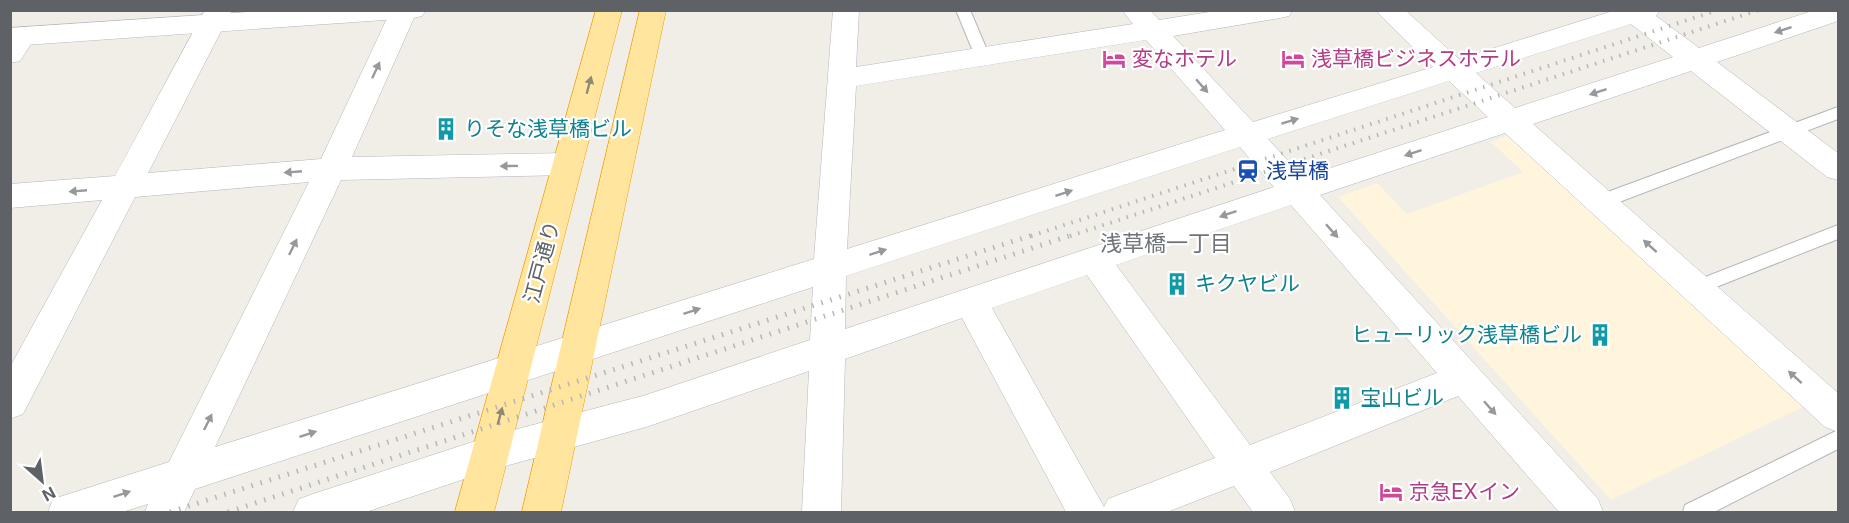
<svg xmlns="http://www.w3.org/2000/svg" width="1849" height="523" viewBox="0 0 1849 523" font-family="Inter,'Noto Sans JP',sans-serif">
	<style>
		.commercial { fill: #fff5dd }
		.lines { fill: none; stroke-linecap: round; stroke-linejoin: round }
		.service-casing { stroke: #b4b7bb; stroke-width: 2 }
		.minor-casing { stroke: #b4b7bb; stroke-width: 1 }
		.tertiary-casing { stroke: #b4b7bb; stroke-width: 1 }
		.trunk-casing { stroke: #f79d00; stroke-width: 1 }
		.service { fill: #fff; fill-rule: evenodd }
		.minor { fill: #fff; fill-rule: evenodd }
		.tertiary { fill: #fff; fill-rule: evenodd }
		.trunk { fill: #ffe59e; fill-rule: evenodd }
		.rail-far1 { stroke: #b5b6b7; stroke-width: 4; stroke-dasharray: 1.5 7; stroke-linecap: butt }
		.rail { stroke: #b5b6b7; stroke-width: 5; stroke-dasharray: 1.5 8; stroke-linecap: butt }
		.oneway { fill: #96999c }
		.oneway2 { fill: #8e8978 }
		.labels { text-anchor: middle; stroke-width: 4.5; stroke-linejoin: round; paint-order: stroke }
		.hotel-label { font-size: 21px; fill: #b23c85; stroke: #fff; text-anchor: start }
		.culture-label { font-size: 21px; fill: #0d838f; stroke: #fff; text-anchor: start }
		.transit-label { font-size: 21px; fill: #164399; stroke: #fff; text-anchor: start }
		.street-label { font-size: 21px; fill: #5e6267; stroke: #fff }
		.neighbourhood-label { font-size: 22px; fill: #6f7479; stroke: #fff }
	</style>
	<rect width="100%" height="100%" fill="#f0eee6"/>
	<path class="commercial" d="M 1512,134 L 1809,404 L 1611,500 L 1338,197 L 1377,183 L 1407,214 L 1523,172 L 1491,142 Z"/>
	<g class="lines">
		<g class="service-casing">
			<g id="service">
				<path d="M 956,10 L 970,10 L 990,57 L 987,61 L 977,61 Z"/>
				<path d="M 1838,107 L 1838,119 L 1606,207 L 1600,208 L 1594,207 L 1591,202 L 1594,197 Z"/>
				<path d="M 1838,225 L 1838,239 L 1696,295 L 1690,293 L 1687,288 L 1690,283 Z"/>
				<path d="M 1838,430 L 1838,449 L 1714,512 L 1683,512 L 1685,505 Z"/>
			</g>
		</g>
		<g class="minor-casing">
			<g id="minor">
				<path d="M 205,10 L 232,10 L 148,173 L 321,159 L 391,10 L 417,11 L 352,157 L 568,153 L 579,156 L 583,164 L 579,172 L 568,175 L 341,180 L 215,447 L 814,259 L 833,10 L 859,10 L 856,67 L 1133,24 L 1122,10 L 1150,10 L 1159,20 L 1222,10 L 1293,10 L 1289,16 L 1280,18 L 1173,36 L 1253,122 L 1433,67 L 1375,10 L 1405,10 L 1459,59 L 1616,10 L 1660,10 L 1656,16 L 1699,48 L 1815,10 L 1838,10 L 1838,21 L 1717,62 L 1838,153 L 1838,180 L 1827,177 L 1691,71 L 1533,124 L 1838,393 L 1838,432 L 1825,427 L 1505,133 L 1320,195 L 1598,499 L 1603,512 L 1559,512 L 1458,396 L 1270,472 L 1290,499 L 1295,512 L 1253,512 L 1234,486 L 1167,512 L 1066,512 L 962,318 L 845,359 L 841,512 L 802,512 L 809,371 L 646,427 L 491,470 L 366,512 L 293,512 L 299,499 L 313,494 L 491,436 L 646,395 L 810,340 L 813,287 L 195,489 L 184,512 L 145,512 L 148,504 L 122,512 L 48,512 L 53,499 L 169,462 L 309,182 L 135,197 L 23,414 L 10,419 L 10,367 L 102,200 L 10,208 L 10,184 L 115,176 ZM 1631,24 L 1673,57 L 1515,108 L 1476,73 ZM 1146,40 L 1225,130 L 847,249 L 856,86 ZM 1449,81 L 1488,117 L 1303,177 L 1268,139 ZM 1240,147 L 1274,187 L 845,329 L 846,276 ZM 1291,205 L 1437,373 L 1250,445 L 1116,265 ZM 1087,275 L 1215,458 L 1108,499 L 1104,507 L 992,308 Z"/>
				<path d="M 22,27 L 32,30 L 36,36 L 20,61 L 10,63 L 10,32 Z"/>
			</g>
		</g>
		<g class="tertiary-casing">
			<path id="tertiary" d="M 277,10 L 426,10 L 422,16 L 413,18 L 10,46 L 10,28 Z"/>
		</g>
		<g class="trunk-casing">
			<g id="trunk">
				<path d="M 596,10 L 622,10 L 494,512 L 455,512 Z"/>
				<path d="M 640,10 L 666,10 L 561,512 L 522,512 Z"/>
			</g>
		</g>
		<use href="#service" class="service"/>
		<use href="#minor" class="minor"/>
		<use href="#tertiary" class="tertiary"/>
		<use href="#trunk" class="trunk"/>
		<g class="rail-far1">
			<path d="M 1031,236 L 1718,10"/>
			<path d="M 1070,236 L 1759,10"/>
		</g>
		<g class="rail">
			<path d="M 170,512 L 1036,234"/>
			<path d="M 228,512 L 1075,234"/>
		</g>
	</g>
	<defs><path id="oneway-solid" d="M-6-.8H1V-3.2L6.5 0L1 3.2V.8H-6Z" transform="scale(1.5)"/></defs>
	<g class="oneway">
		<use href="#oneway-solid" transform="translate(1783 30) rotate(162)"/>
		<use href="#oneway-solid" transform="translate(376 70) rotate(-65)"/>
		<use href="#oneway-solid" transform="translate(1202 86) rotate(49)"/>
		<use href="#oneway-solid" transform="translate(1598 92) rotate(162)"/>
		<use href="#oneway-solid" transform="translate(1290 121) rotate(-17)"/>
		<use href="#oneway-solid" transform="translate(1413 153) rotate(162)"/>
		<use href="#oneway-solid" transform="translate(509 166) rotate(179)"/>
		<use href="#oneway-solid" transform="translate(293 172) rotate(175)"/>
		<use href="#oneway-solid" transform="translate(78 191) rotate(175)"/>
		<use href="#oneway-solid" transform="translate(1064 193) rotate(-18)"/>
		<use href="#oneway-solid" transform="translate(1228 214) rotate(161)"/>
		<use href="#oneway-solid" transform="translate(1332 231) rotate(48)"/>
		<use href="#oneway-solid" transform="translate(1650 246) rotate(-138)"/>
		<use href="#oneway-solid" transform="translate(293 247) rotate(-64)"/>
		<use href="#oneway-solid" transform="translate(878 252) rotate(-18)"/>
		<use href="#oneway-solid" transform="translate(692 311) rotate(-18)"/>
		<use href="#oneway-solid" transform="translate(1795 377) rotate(-138)"/>
		<use href="#oneway-solid" transform="translate(1490 408) rotate(48)"/>
		<use href="#oneway-solid" transform="translate(208 422) rotate(-64)"/>
		<use href="#oneway-solid" transform="translate(308 434) rotate(-18)"/>
		<use href="#oneway-solid" transform="translate(122 494) rotate(-18)"/>
	</g>
	<g class="oneway2">
		<use href="#oneway-solid" transform="translate(589 85) rotate(-75)"/>
		<use href="#oneway-solid" transform="translate(500 416) rotate(-75)"/>
	</g>
	<defs>
		<g id="hotel-bare" transform="scale(1.8)"><path d="M-6-4.5h1.5V1H6V5H4.5V3h-9V5H-6ZM-4 0a1.8 1.8 0 1 1 3.6 0ZM.5 0V-2.5h3Q6-2.5 6 0Z" fill="#d1479c" stroke="#fff" stroke-width="2.5" paint-order="stroke"/></g>
		<g id="building-bare" transform="scale(1.8)"><path d="M-4-6H4V6H1V3H-1V6H-4ZM-2.5-4.3h1.7v1.8h-1.7ZM.8-4.3h1.7v1.8H.8ZM-2.5-1h1.7V.8h-1.7ZM.8-1h1.7V.8H.8Z" fill="#0f9aa8" stroke="#fff" stroke-width="2.5" paint-order="stroke"/></g>
		<g id="station-bare" transform="scale(1.8)"><path d="M-3-6H3Q5-6 5-4V2Q5 4 3 4L4.5 6H3L1.5 4h-3L-3 6H-4.5L-3 4Q-5 4-5 2V-4Q-5-6-3-6ZM-3.5-4v3h7v-3ZM-3.5 1v1.5H-2V1ZM2 1v1.5H3.5V1Z" fill="#1a4fb4" stroke="#fff" stroke-width="2.5" paint-order="stroke"/></g>
	</defs>
	<g fill-rule="evenodd">
		<use href="#hotel-bare" x="1114" y="59"/>
		<use href="#hotel-bare" x="1293" y="59"/>
		<use href="#building-bare" x="446" y="129"/>
		<use href="#station-bare" x="1248" y="171"/>
		<use href="#building-bare" x="1177" y="284"/>
		<use href="#building-bare" x="1600" y="335"/>
		<use href="#building-bare" x="1342" y="398"/>
		<use href="#hotel-bare" x="1391" y="492"/>
	</g>
	<g class="labels">
		<g class="hotel-label">
			<text x="1132" y="66">変なホテル</text>
			<text x="1311" y="66">浅草橋ビジネスホテル</text>
			<text x="1409" y="499">京急EXイン</text>
		</g>
		<g class="culture-label">
			<text x="464" y="136">りそな浅草橋ビル</text>
			<text x="1195" y="291">キクヤビル</text>
			<text x="1582" y="342" text-anchor="end">ヒューリック浅草橋ビル</text>
			<text x="1360" y="405">宝山ビル</text>
		</g>
		<g class="transit-label">
			<text x="1266" y="178">浅草橋</text>
		</g>
		<g class="street-label">
			<text transform="translate(542 262) rotate(-75)" y="7">江戸通り</text>
		</g>
		<g class="neighbourhood-label">
			<text x="1166" y="251">浅草橋一丁目</text>
		</g>
	</g>
	<rect width="1849" height="523" fill="none" stroke="#5e6267" stroke-width="24"/>
	<g transform="translate(42 481) rotate(152)" stroke="#ffffff" stroke-width="4.5" paint-order="stroke">
	<path d="M0-4.5L10 22L0 15L-10 22Z" fill="#5e6267"/>
	<text y="-9" font-size="16" font-weight="bold" text-anchor="middle" fill="#5e6267">N</text>
	</g>
</svg>
